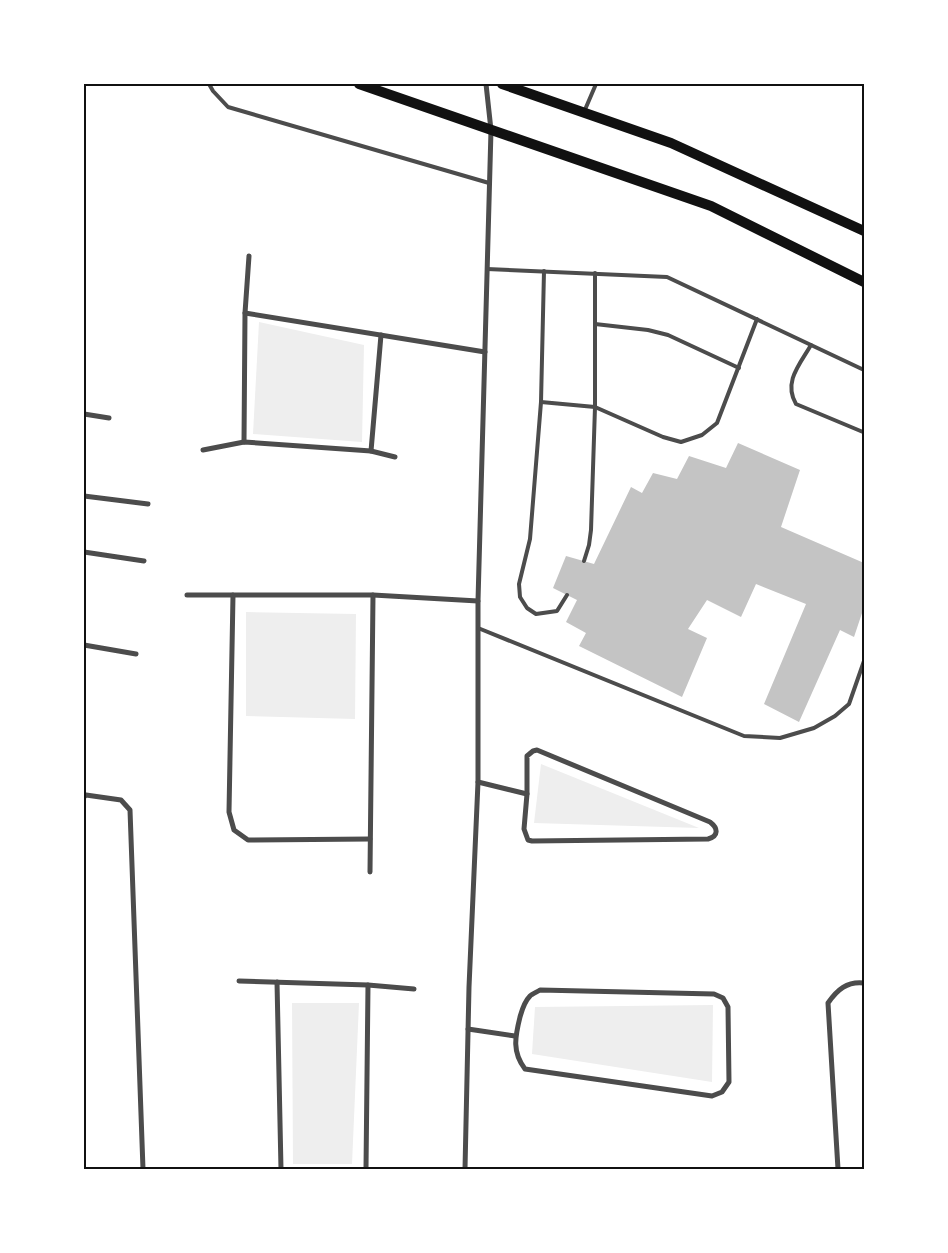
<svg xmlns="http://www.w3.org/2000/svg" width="948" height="1253" viewBox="0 0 948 1253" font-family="'Fira Sans',sans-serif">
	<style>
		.green { fill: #eee }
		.building { fill: #c4c4c4 }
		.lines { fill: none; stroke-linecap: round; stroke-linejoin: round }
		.service { stroke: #4c4c4c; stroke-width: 4 }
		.minor { stroke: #4c4c4c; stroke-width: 5 }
		.secondary { stroke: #111; stroke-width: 10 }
		.neatline { fill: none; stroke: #111; stroke-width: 2 }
	</style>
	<rect width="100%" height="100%" fill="#fff"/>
	<g class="green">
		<path d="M 259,322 L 364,345 L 362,442 L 253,434 Z"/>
		<path d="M 246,612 L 356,614 L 355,719 L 246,716 Z"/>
		<path d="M 541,764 L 699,828 L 534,823 Z"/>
		<path d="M 292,1003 L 359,1003 L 352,1164 L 293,1164 Z"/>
		<path d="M 713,1005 L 712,1082 L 532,1054 L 535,1007 Z"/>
	</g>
	<path class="building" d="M 738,443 L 800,470 L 781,527 L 864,563 L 864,607 L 854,637 L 840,630 L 799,722 L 764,704 L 806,604 L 756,584 L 741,617 L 707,600 L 688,629 L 707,638 L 682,697 L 579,646 L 586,633 L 566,622 L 577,600 L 553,588 L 566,556 L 594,564 L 631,487 L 642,493 L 653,473 L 677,479 L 689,456 L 726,468 Z"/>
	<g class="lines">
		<g class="service">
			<path d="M 209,84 L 213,91 L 228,107 L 489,183"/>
			<path d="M 584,112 L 596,84"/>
			<path d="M 487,269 L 667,277 L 864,370"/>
			<path d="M 544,271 L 541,402 L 530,539 L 519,584 L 520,597 L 527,608 L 536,614 L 557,611 L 567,595"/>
			<path d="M 595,324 L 648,330 L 668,335 L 739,368"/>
			<path d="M 811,345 C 800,364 783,382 796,404 L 863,432"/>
			<path d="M 541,402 L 595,407 L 663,437 L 681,442 L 702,435 L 717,423 L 757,319"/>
			<path d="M 584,561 L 589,545 L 591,530 L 595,407 L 595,273"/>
			<path d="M 478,628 L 744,736 L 780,738 L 814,728 L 835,716 L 849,704 L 864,661"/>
		</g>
		<g class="minor">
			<path d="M 245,313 L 485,352"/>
			<path d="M 84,414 L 109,418"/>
			<path d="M 244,442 L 245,313 L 249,256"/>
			<path d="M 203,450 L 244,442 L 371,451 L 395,457"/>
			<path d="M 371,451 L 381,335"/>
			<path d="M 84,496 L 148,504"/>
			<path d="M 84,552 L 144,561"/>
			<path d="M 187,595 L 373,595 L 478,601"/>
			<path d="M 233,595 L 229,812 L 234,830 L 248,840 L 370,839"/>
			<path d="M 84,645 L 136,654"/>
			<path d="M 537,750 L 710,822 C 718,828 719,836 708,839 L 532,841 L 528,840 L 524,829 L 527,794 L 527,756 L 533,751 Z"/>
			<path d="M 478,782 L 527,794"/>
			<path d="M 84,797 L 86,795 L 121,800 L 130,810 L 143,1169"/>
			<path d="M 370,872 L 373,595"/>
			<path d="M 239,981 L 368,985 L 414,989"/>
			<path d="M 277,982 L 281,1169"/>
			<path d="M 540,990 L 714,994 L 723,998 L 728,1007 L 729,1082 L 722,1092 L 712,1096 L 525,1069 C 512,1052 515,1037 520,1017 C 522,1010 524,1002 530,996 C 532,994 537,992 540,990 Z"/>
			<path d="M 468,1029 L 515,1036"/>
			<path d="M 366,1169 L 368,985"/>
			<path d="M 465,1169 L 469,987 L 478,782 L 478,601 L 491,130 L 486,84"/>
			<path d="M 838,1169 L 828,1003 C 837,990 847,981 864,983"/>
		</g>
		<g class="secondary">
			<path d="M 359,84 L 711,206 L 864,282"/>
			<path d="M 502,84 L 671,143 L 864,231"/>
		</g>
	</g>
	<rect width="948" height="1253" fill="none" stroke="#ffffff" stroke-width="170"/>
	<rect x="85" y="85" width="778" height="1083" class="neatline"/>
</svg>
